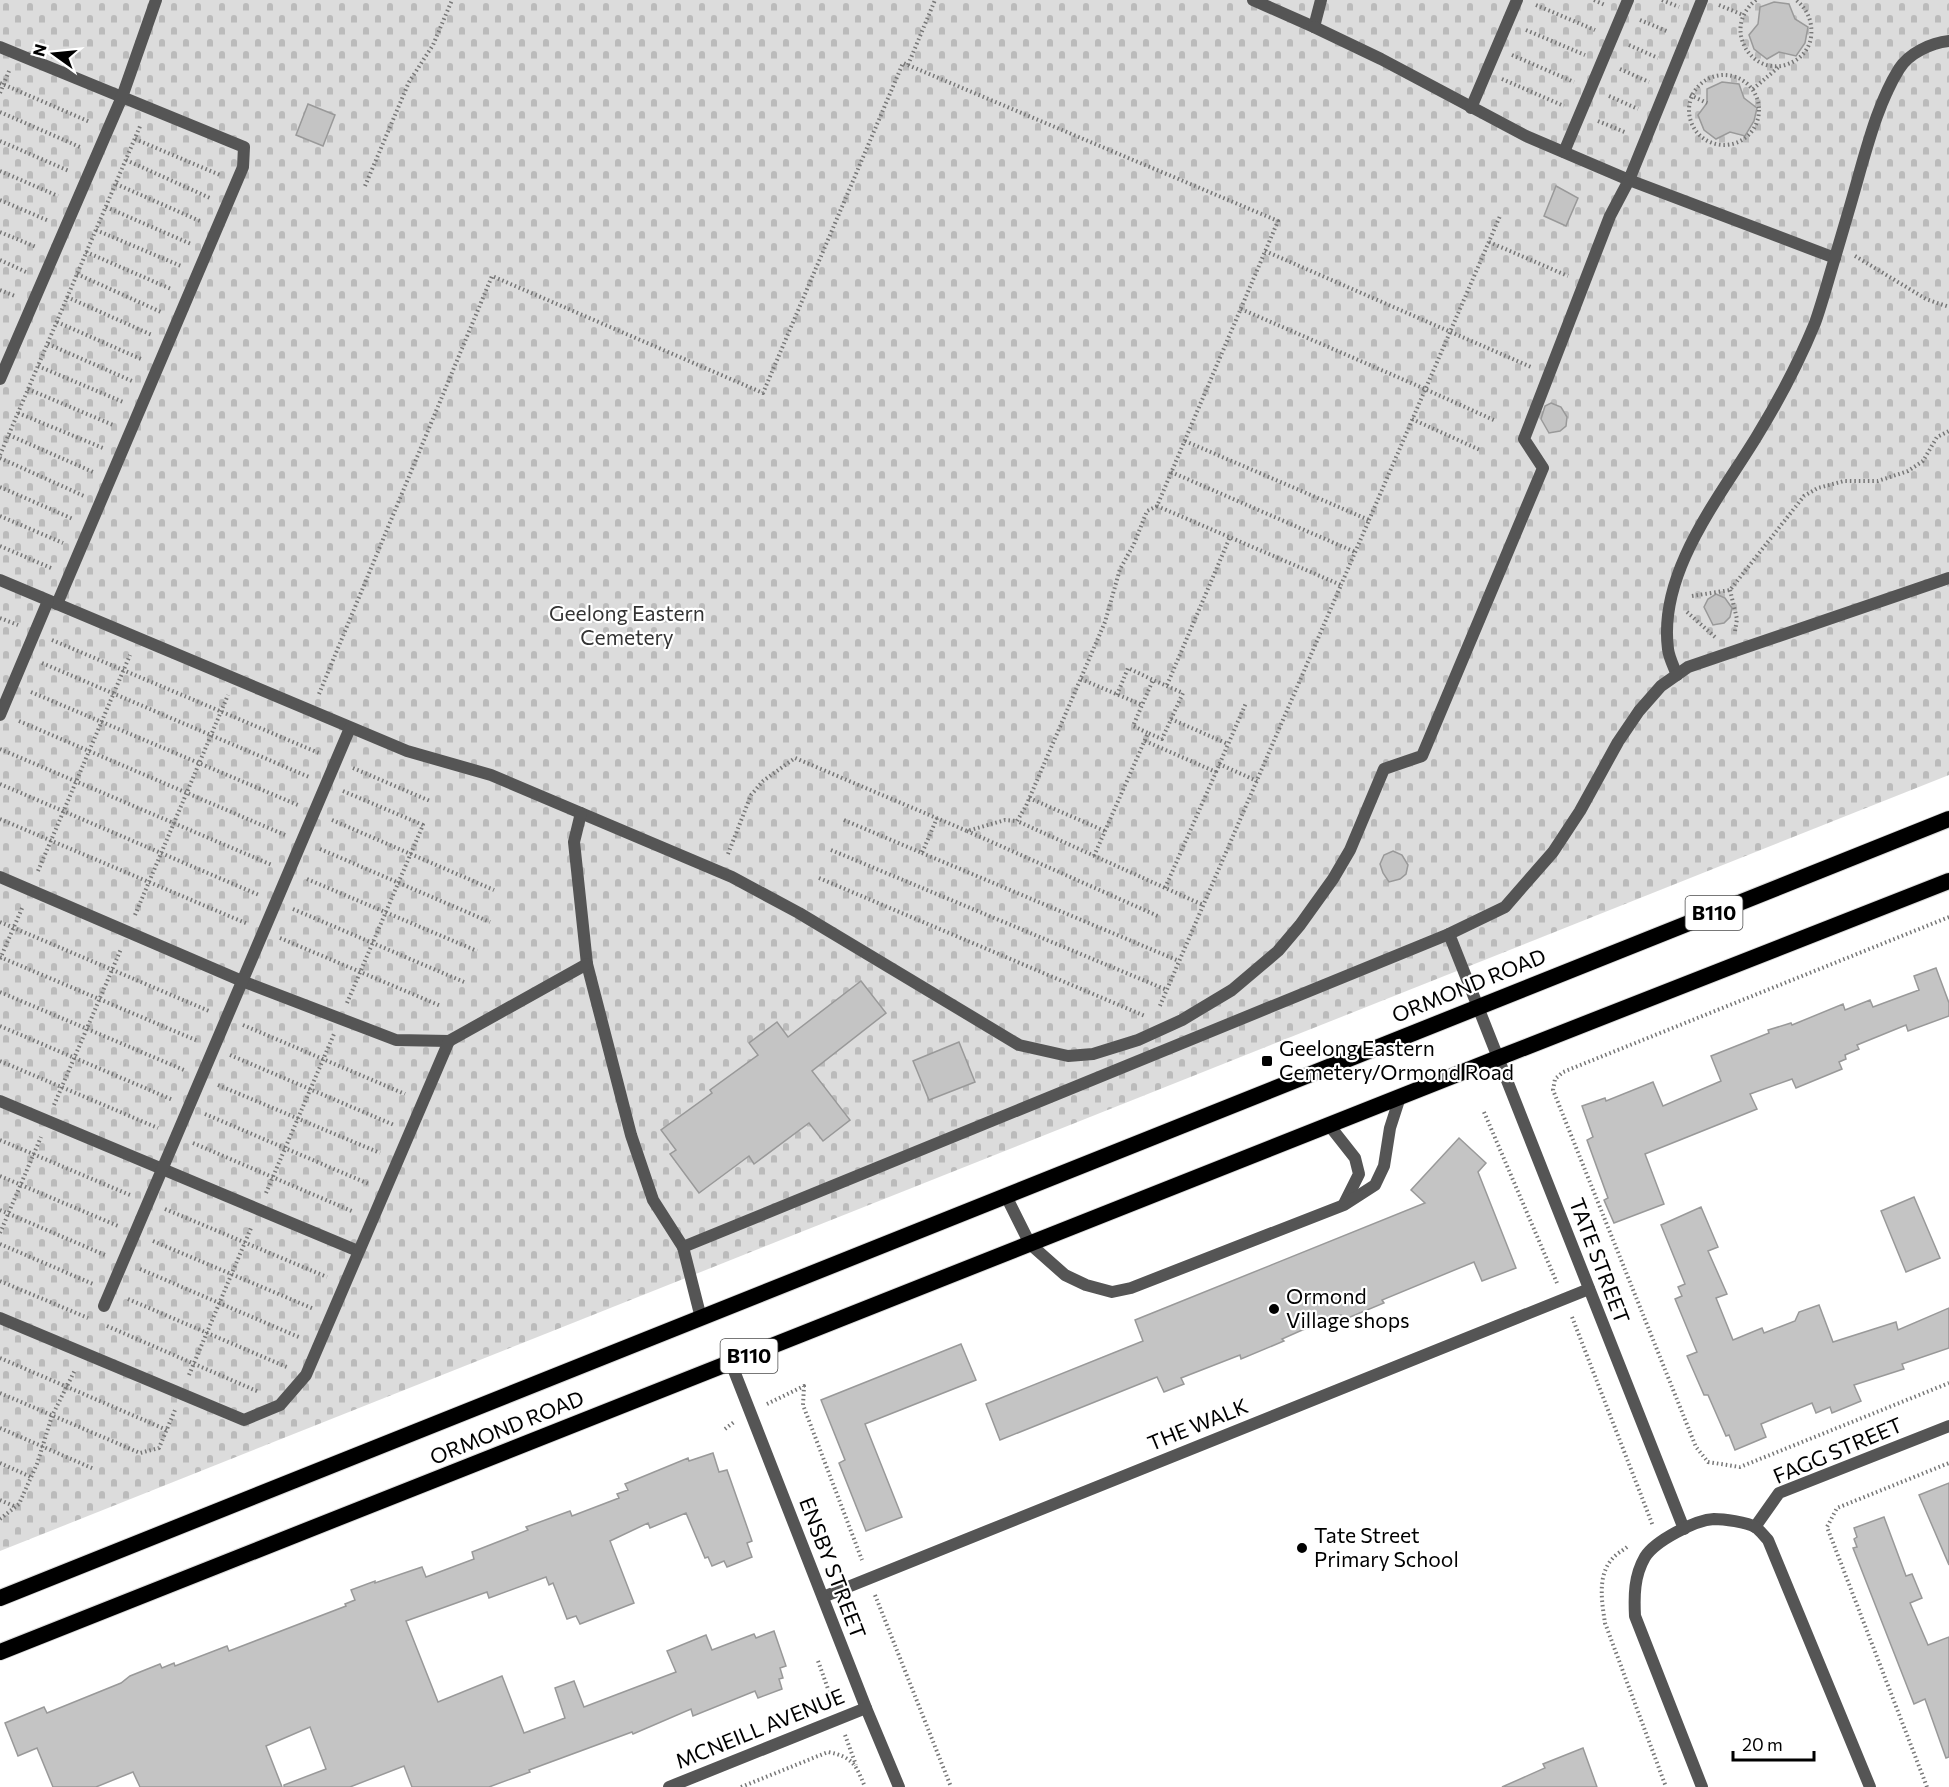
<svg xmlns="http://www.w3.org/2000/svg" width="1949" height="1787" viewBox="0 0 1949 1787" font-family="Commissioner,sans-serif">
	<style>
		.cemetery { fill: url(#cemetery-stones) }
		.building { fill: #c4c4c4; stroke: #999; stroke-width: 1.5 }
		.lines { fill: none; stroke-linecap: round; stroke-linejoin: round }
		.trunk-casing { stroke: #dbdbdb; stroke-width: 18 }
		.path { stroke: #777; stroke-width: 4; stroke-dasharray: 1.5 3; stroke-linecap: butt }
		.service { stroke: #555; stroke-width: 12 }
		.minor { stroke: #555; stroke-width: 12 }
		.trunk { stroke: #000; stroke-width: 16 }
		.poi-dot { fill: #000; stroke: #fff; stroke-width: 2 }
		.labels { text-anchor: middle; stroke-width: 4.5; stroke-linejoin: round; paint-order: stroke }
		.shield { fill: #fff; stroke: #4c4c4c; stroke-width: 1.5 }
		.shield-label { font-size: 20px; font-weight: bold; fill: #000 }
		.park-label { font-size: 21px; fill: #333; stroke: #fff }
		.street-label { font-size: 21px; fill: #000; stroke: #fff }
		.poi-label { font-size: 21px; fill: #000; stroke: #fff; text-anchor: start }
	</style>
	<defs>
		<pattern id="cemetery-stones" width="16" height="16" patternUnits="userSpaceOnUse" patternTransform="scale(1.5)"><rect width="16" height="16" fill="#dcdcdc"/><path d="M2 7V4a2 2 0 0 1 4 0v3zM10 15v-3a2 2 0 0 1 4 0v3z" fill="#bbb"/></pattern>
	</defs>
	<rect width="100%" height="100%" fill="#fff"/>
	<path class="cemetery" d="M 0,0 L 1949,0 L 1949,775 L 0,1551 Z"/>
	<g class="building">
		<path d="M 1774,2 L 1789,4 L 1795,19 L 1808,27 L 1805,43 L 1796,56 L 1779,52 L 1767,59 L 1754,49 L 1749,35 L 1758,24 L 1760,7 Z"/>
		<path d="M 1722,82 L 1739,84 L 1744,98 L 1757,108 L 1754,121 L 1745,136 L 1730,132 L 1716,139 L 1704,130 L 1698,115 L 1707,103 L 1707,89 Z"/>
		<path d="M 308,104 L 335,115 L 323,146 L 296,135 Z"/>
		<path d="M 1556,186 L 1578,198 L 1566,226 L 1544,216 Z"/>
		<path d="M 1551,403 L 1561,407 L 1567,417 L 1566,426 L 1560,431 L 1549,433 L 1541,419 L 1545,406 Z"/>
		<path d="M 1716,594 L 1725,598 L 1732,608 L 1730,617 L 1724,623 L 1713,625 L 1704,607 L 1708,599 Z"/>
		<path d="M 1393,851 L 1402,855 L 1408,865 L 1406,874 L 1400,879 L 1389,882 L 1383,873 L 1380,864 L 1384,855 Z"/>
		<path d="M 1936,968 L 1949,1003 L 1949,1016 L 1908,1031 L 1906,1025 L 1857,1045 L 1859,1049 L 1845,1055 L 1846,1059 L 1839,1062 L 1842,1069 L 1796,1088 L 1792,1079 L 1750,1094 L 1757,1109 L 1645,1154 L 1664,1204 L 1614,1223 L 1604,1200 L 1608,1198 L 1587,1140 L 1593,1137 L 1582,1106 L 1605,1098 L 1606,1101 L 1653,1082 L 1663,1106 L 1721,1081 L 1711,1056 L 1769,1033 L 1768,1030 L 1791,1023 L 1792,1025 L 1843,1004 L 1845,1010 L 1870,1000 L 1873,1007 L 1919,990 L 1914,976 Z"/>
		<path d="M 861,981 L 886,1013 L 812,1071 L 850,1120 L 823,1141 L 809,1123 L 754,1164 L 749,1156 L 699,1193 L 670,1154 L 676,1150 L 661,1130 L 712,1093 L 710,1090 L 758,1055 L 749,1043 L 777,1022 L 788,1037 Z"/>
		<path d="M 959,1042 L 975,1082 L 929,1100 L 913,1061 Z"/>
		<path d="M 1459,1138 L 1486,1163 L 1478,1172 L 1516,1268 L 1482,1281 L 1474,1262 L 1382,1300 L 1384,1303 L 1343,1320 L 1341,1315 L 1300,1331 L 1282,1339 L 1284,1341 L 1241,1359 L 1240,1355 L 1181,1378 L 1184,1384 L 1164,1392 L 1157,1377 L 1000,1440 L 986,1404 L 1143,1341 L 1135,1320 L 1425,1203 L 1411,1190 Z"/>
		<path d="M 1914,1197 L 1940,1258 L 1906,1272 L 1881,1211 Z"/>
		<path d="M 1701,1207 L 1718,1247 L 1708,1251 L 1727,1294 L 1716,1298 L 1733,1340 L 1762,1328 L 1764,1333 L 1795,1321 L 1799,1312 L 1819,1305 L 1833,1342 L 1896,1322 L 1898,1330 L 1949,1308 L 1949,1348 L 1902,1364 L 1904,1369 L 1854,1385 L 1861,1401 L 1832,1413 L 1830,1407 L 1816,1413 L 1812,1403 L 1761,1424 L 1766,1437 L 1735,1450 L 1729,1435 L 1726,1436 L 1708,1395 L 1704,1395 L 1687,1356 L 1697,1352 L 1675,1299 L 1682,1296 L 1678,1287 L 1685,1284 L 1661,1225 Z"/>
		<path d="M 961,1344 L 976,1380 L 865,1424 L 902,1517 L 866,1531 L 839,1463 L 845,1460 L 821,1400 Z"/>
		<path d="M 713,1453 L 719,1472 L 727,1470 L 752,1541 L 747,1543 L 752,1557 L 727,1567 L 724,1561 L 712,1566 L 708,1557 L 705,1558 L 686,1513 L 650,1528 L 648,1523 L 610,1541 L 634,1603 L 580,1624 L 576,1616 L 567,1619 L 553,1583 L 549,1585 L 546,1577 L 489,1598 L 487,1592 L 406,1621 L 438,1702 L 502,1676 L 524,1733 L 565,1718 L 555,1688 L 574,1681 L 584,1707 L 676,1672 L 667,1651 L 706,1635 L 712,1650 L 754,1634 L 756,1638 L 774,1631 L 786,1666 L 780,1668 L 783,1678 L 779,1679 L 782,1689 L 758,1698 L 755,1691 L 693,1716 L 691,1709 L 633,1734 L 632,1732 L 529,1770 L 530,1772 L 489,1787 L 412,1787 L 404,1766 L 350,1787 L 284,1787 L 284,1785 L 326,1769 L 310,1727 L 266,1746 L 282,1787 L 140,1787 L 133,1772 L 96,1787 L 53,1787 L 37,1748 L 18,1756 L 5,1723 L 44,1707 L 47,1713 L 121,1683 L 130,1676 L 160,1664 L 162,1668 L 174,1663 L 175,1666 L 227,1646 L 229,1651 L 346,1606 L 345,1604 L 355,1600 L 351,1590 L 375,1581 L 375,1583 L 422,1567 L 426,1577 L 474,1559 L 472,1552 L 528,1530 L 526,1527 L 570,1511 L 572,1516 L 619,1498 L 617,1494 L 628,1490 L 625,1484 L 688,1458 L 689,1461 Z"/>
		<path d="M 1949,1483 L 1949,1565 L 1919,1495 Z"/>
		<path d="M 1884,1517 L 1906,1576 L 1912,1574 L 1922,1598 L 1910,1603 L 1928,1645 L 1949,1637 L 1949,1757 L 1946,1758 L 1925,1699 L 1914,1704 L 1853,1548 L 1857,1547 L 1854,1539 L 1857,1537 L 1854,1528 Z"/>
		<path d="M 1583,1748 L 1597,1787 L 1502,1787 L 1545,1768 L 1543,1764 Z"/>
	</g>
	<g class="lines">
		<g class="trunk-casing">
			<g id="trunk">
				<path d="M 0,1598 L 1949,819"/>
				<path d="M 0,1652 L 1498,1058 L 1949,881"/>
			</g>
		</g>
		<g class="path">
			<path d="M 1594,0 L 1605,5"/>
			<path d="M 1662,0 L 1679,7"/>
			<path d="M 1756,0 C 1718,30 1757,85 1796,60 C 1804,55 1810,46 1811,37 C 1813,21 1807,9 1796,0"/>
			<path d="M 1536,5 L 1595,30"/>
			<path d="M 1719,5 L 1743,15"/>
			<path d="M 1640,20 L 1669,32"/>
			<path d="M 1526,30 L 1585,55"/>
			<path d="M 1629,45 L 1658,58"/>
			<path d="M 1512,55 L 1574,82"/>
			<path d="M 908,65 L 935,0"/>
			<path d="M 1620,69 L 1649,82"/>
			<circle cx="1724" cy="110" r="35"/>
			<path d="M 1502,79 L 1564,106"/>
			<path d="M 0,83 L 90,122"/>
			<path d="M 1753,89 L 1780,66"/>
			<path d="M 0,93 L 9,71"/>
			<path d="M 1690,95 L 1707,103"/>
			<path d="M 1609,96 L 1638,109"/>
			<path d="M 0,112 L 80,147"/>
			<path d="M 1598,121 L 1627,133"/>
			<path d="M 135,139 L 220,175"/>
			<path d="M 0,141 L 69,171"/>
			<path d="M 126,160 L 210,198"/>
			<path d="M 0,171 L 58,196"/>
			<path d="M 116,184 L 200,221"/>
			<path d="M 365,186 L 409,82 L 433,45 L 452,0"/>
			<path d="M 0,200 L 49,221"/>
			<path d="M 106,207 L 191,244"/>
			<path d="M 96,230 L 181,266"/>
			<path d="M 0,232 L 36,247"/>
			<path d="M 1489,242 L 1568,276"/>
			<path d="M 1265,251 L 1531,367"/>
			<path d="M 86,252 L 171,289"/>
			<path d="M 1855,256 L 1926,299 L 1949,307"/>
			<path d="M 0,260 L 26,272"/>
			<path d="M 77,274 L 161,312"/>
			<path d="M 0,290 L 15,296"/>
			<path d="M 67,297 L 152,335"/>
			<path d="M 1241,309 L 1425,389 L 1496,421"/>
			<path d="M 57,322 L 141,359"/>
			<path d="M 48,344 L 132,381"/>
			<path d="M 38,366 L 123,402"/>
			<path d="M 28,389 L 113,425"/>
			<path d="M 18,413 L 103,448"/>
			<path d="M 1412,419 L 1480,450"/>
			<path d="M 9,435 L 93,472"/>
			<path d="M 1185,441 L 1369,520 L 1341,585"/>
			<path d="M 0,455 L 141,124"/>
			<path d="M 0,458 L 84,496"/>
			<path d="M 1171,472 L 1355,552"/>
			<path d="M 0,487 L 73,519"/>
			<path d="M 1157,506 L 1147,511 L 1134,544 L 1120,569 L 1105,622 L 1026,806 L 1017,821 L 1203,905"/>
			<path d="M 0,516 L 63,543"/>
			<path d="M 1369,520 L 1500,216"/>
			<path d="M 0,546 L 51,568"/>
			<path d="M 1730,590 L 1737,619 L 1735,631"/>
			<path d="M 1692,596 L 1730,590 L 1804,496 L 1818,488 L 1844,481 L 1878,481 L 1908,471 L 1923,461 L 1937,437 L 1949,431"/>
			<path d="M 1687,612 L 1715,637"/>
			<path d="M 0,618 L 18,625"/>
			<path d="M 52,640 L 319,753"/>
			<path d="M 42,663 L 309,777"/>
			<path d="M 1081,679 L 1142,705"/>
			<path d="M 1167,685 L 1230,537"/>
			<path d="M 31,692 L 298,805"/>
			<path d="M 319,694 L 492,276 L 763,393 L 903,63 L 1278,221 L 1157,506 L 1341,585 L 1159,1008"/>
			<path d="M 1117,695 L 1128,668 L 1153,680"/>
			<path d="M 1171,719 L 1228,744"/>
			<path d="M 19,721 L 285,835"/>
			<path d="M 1145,741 L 1216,772 L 1165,888"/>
			<path d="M 0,749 L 272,865"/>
			<path d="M 1219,764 L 1257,781"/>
			<path d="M 353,768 L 430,801"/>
			<path d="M 1216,772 L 1246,703"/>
			<path d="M 0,784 L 259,895"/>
			<path d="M 343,791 L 423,825 L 347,1003"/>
			<path d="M 1029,798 L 1105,831"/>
			<path d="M 0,819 L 248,924"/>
			<path d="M 332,820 L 494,890"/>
			<path d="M 844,820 L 922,853 L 937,818"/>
			<path d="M 967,831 L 1160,917"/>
			<path d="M 320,849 L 490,922"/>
			<path d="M 831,850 L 1167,990"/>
			<path d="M 922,853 L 1179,961"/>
			<path d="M 728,854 L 751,795 L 763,781 L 795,758 L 967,831 L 1005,820 L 1017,821"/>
			<path d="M 1094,856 L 1148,733 L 1133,726 L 1153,680 L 1183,693 L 1162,739 L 1148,733"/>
			<path d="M 38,871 L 130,655"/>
			<path d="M 819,878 L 1145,1016"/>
			<path d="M 307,879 L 477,951"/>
			<path d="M 293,909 L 464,982"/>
			<path d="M 135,915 L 228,695"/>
			<path d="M 1949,917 L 1563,1072 L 1555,1079 L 1553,1090 L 1696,1447 L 1708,1462 L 1740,1467 L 1949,1383"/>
			<path d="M 0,922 L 209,1011"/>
			<path d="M 280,938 L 441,1006"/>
			<path d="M 0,957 L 198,1041"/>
			<path d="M 0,959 L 23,906"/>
			<path d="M 0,992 L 184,1070"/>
			<path d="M 243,1025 L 405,1094"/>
			<path d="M 0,1026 L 173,1100"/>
			<path d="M 230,1055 L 394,1125"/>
			<path d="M 0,1061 L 158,1128"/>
			<path d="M 218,1085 L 380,1153"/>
			<path d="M 54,1105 L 121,949"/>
			<path d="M 1484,1112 L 1557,1283"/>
			<path d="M 205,1114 L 369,1184"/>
			<path d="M 0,1140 L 130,1195"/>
			<path d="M 193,1143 L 354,1212"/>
			<path d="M 0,1176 L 118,1226"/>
			<path d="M 266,1193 L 334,1034"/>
			<path d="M 165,1209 L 327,1277"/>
			<path d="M 0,1210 L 105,1255"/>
			<path d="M 0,1233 L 41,1137"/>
			<path d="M 153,1241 L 314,1309"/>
			<path d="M 0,1244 L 93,1284"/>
			<path d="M 140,1269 L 301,1338"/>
			<path d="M 0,1281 L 88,1318"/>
			<path d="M 128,1299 L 289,1368"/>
			<path d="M 1572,1317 L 1653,1526"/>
			<path d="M 107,1326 L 259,1392"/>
			<path d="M 0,1358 L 167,1430"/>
			<path d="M 189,1375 L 251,1228"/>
			<path d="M 0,1393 L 140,1453 L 159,1448 L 175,1410"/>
			<path d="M 767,1404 L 804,1386 L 803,1405 L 862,1560"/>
			<path d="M 0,1428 L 94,1469"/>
			<path d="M 725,1429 L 734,1422"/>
			<path d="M 0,1463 L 31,1477"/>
			<path d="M 0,1500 L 16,1507"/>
			<path d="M 0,1519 L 19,1504 L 37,1464 L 52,1416 L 75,1370"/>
			<path d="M 1627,1547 C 1622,1551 1616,1554 1612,1559 C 1597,1576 1602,1603 1605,1623 L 1666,1787"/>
			<path d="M 875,1595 L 951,1787"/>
			<path d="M 818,1661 L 832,1700"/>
			<path d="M 845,1735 L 856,1765"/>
			<path d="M 741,1787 L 828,1752 C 853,1757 856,1765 865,1787"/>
			<path d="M 1927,1787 L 1827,1527 L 1837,1508 L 1949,1463"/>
		</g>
		<g class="service">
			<path d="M 1253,0 L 1314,27 L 1321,0"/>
			<path d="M 1314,27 L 1381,59 L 1526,136 L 1629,180 L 1702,0"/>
			<path d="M 0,47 L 244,147 L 243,167 L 57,604"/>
			<path d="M 1471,108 L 1517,0"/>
			<path d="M 1564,152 L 1628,0"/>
			<path d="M 0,379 L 122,97 L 156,0"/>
			<path d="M 0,580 L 407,751 L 491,775 L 732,877 L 799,913 L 1019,1045 L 1068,1056 L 1093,1054 L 1138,1040 L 1182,1020 L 1232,990 L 1278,951 L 1300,925 L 1333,879 L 1350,850 L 1384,769 L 1422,756 L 1543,468 L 1524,439 L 1610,216 L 1629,180 L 1835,258"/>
			<path d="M 1677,675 C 1674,667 1669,658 1668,649 C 1658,572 1720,497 1757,436 C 1779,400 1799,362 1815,323 C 1821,306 1826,288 1831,271 C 1841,237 1851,204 1860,171 C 1870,136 1880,100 1899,69 C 1909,53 1931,43 1949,41"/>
			<path d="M 0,715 L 48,601"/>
			<path d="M 581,813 L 574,842 L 587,964 L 631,1135 L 653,1200 L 683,1247"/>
			<path d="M 0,877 L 242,981 L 396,1040 L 449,1041 L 587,964"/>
			<path d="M 1478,1007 L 1449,934 L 1505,907 L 1553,852 L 1580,811 L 1618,742 L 1639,711 L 1661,686 L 1688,667 L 1949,578"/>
			<path d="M 0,1101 L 358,1251"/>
			<path d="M 1329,1125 L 1355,1158 L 1359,1174 L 1344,1204"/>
			<path d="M 1006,1196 L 1030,1244 L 1065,1275 L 1086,1285 L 1112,1292 L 1131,1288 L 1344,1205 L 1375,1185 L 1384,1166 L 1390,1128 L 1400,1097"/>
			<path d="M 104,1306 L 350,728"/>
			<path d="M 0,1318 L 244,1420 L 280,1405 L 306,1375 L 449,1041"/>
			<path d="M 701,1318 L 683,1247 L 1449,934"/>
			<path d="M 823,1597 L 1589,1289"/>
		</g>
		<g class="minor">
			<path d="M 1478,1007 L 1684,1529"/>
			<path d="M 731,1363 L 866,1708 L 899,1787"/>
			<path d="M 1755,1527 L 1779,1493 L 1949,1426"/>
			<path d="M 669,1787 L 866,1708"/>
			<path d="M 1702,1787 L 1635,1616 C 1634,1596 1634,1576 1645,1557 C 1655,1541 1695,1520 1714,1519 C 1723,1519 1747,1522 1755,1527 C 1760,1530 1764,1536 1768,1540 L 1870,1787"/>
		</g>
		<use href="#trunk" class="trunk"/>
	</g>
	<g class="poi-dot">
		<rect x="1261" y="1055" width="12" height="12" rx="3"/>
		<circle cx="1274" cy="1309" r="6"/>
		<circle cx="1302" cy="1548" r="6"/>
	</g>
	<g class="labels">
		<g class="shield">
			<rect x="1685.5" y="896" width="57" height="34" rx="4.5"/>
			<rect x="720.5" y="1339" width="57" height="34" rx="4.5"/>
		</g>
		<g class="shield-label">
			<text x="1714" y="920">B110</text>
			<text x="749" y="1363">B110</text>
		</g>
		<g class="park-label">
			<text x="627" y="621">Geelong Eastern<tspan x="627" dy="24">Cemetery</tspan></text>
		</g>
		<g class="street-label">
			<text transform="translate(1469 986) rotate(-22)" y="7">ORMOND ROAD</text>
			<text transform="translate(1599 1261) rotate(69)" y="7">TATE STREET</text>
			<text transform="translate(1198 1425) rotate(-22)" y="7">THE WALK</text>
			<text transform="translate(507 1428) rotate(-22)" y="7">ORMOND ROAD</text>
			<text transform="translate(1838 1451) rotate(-23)" y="7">FAGG STREET</text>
			<text transform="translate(832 1568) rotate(69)" y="7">ENSBY STREET</text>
			<text transform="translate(760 1729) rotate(-22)" y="7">MCNEILL AVENUE</text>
		</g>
		<g class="poi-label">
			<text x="1279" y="1056">Geelong Eastern<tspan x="1279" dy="24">Cemetery/Ormond Road</tspan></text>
			<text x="1286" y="1304">Ormond<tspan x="1286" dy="24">Village shops</tspan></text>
			<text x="1314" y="1543">Tate Street<tspan x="1314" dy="24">Primary School</tspan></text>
		</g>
	</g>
	<g transform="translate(54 54) rotate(285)" stroke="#ffffff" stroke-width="4.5" paint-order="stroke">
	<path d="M0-4.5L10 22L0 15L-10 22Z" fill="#000000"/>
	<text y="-9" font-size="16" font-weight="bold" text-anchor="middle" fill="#000000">N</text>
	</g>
	<path d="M1733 1751v9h81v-9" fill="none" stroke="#000000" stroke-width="3"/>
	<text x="1742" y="1751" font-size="18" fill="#000000" stroke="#ffffff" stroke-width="4.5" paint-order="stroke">20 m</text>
</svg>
